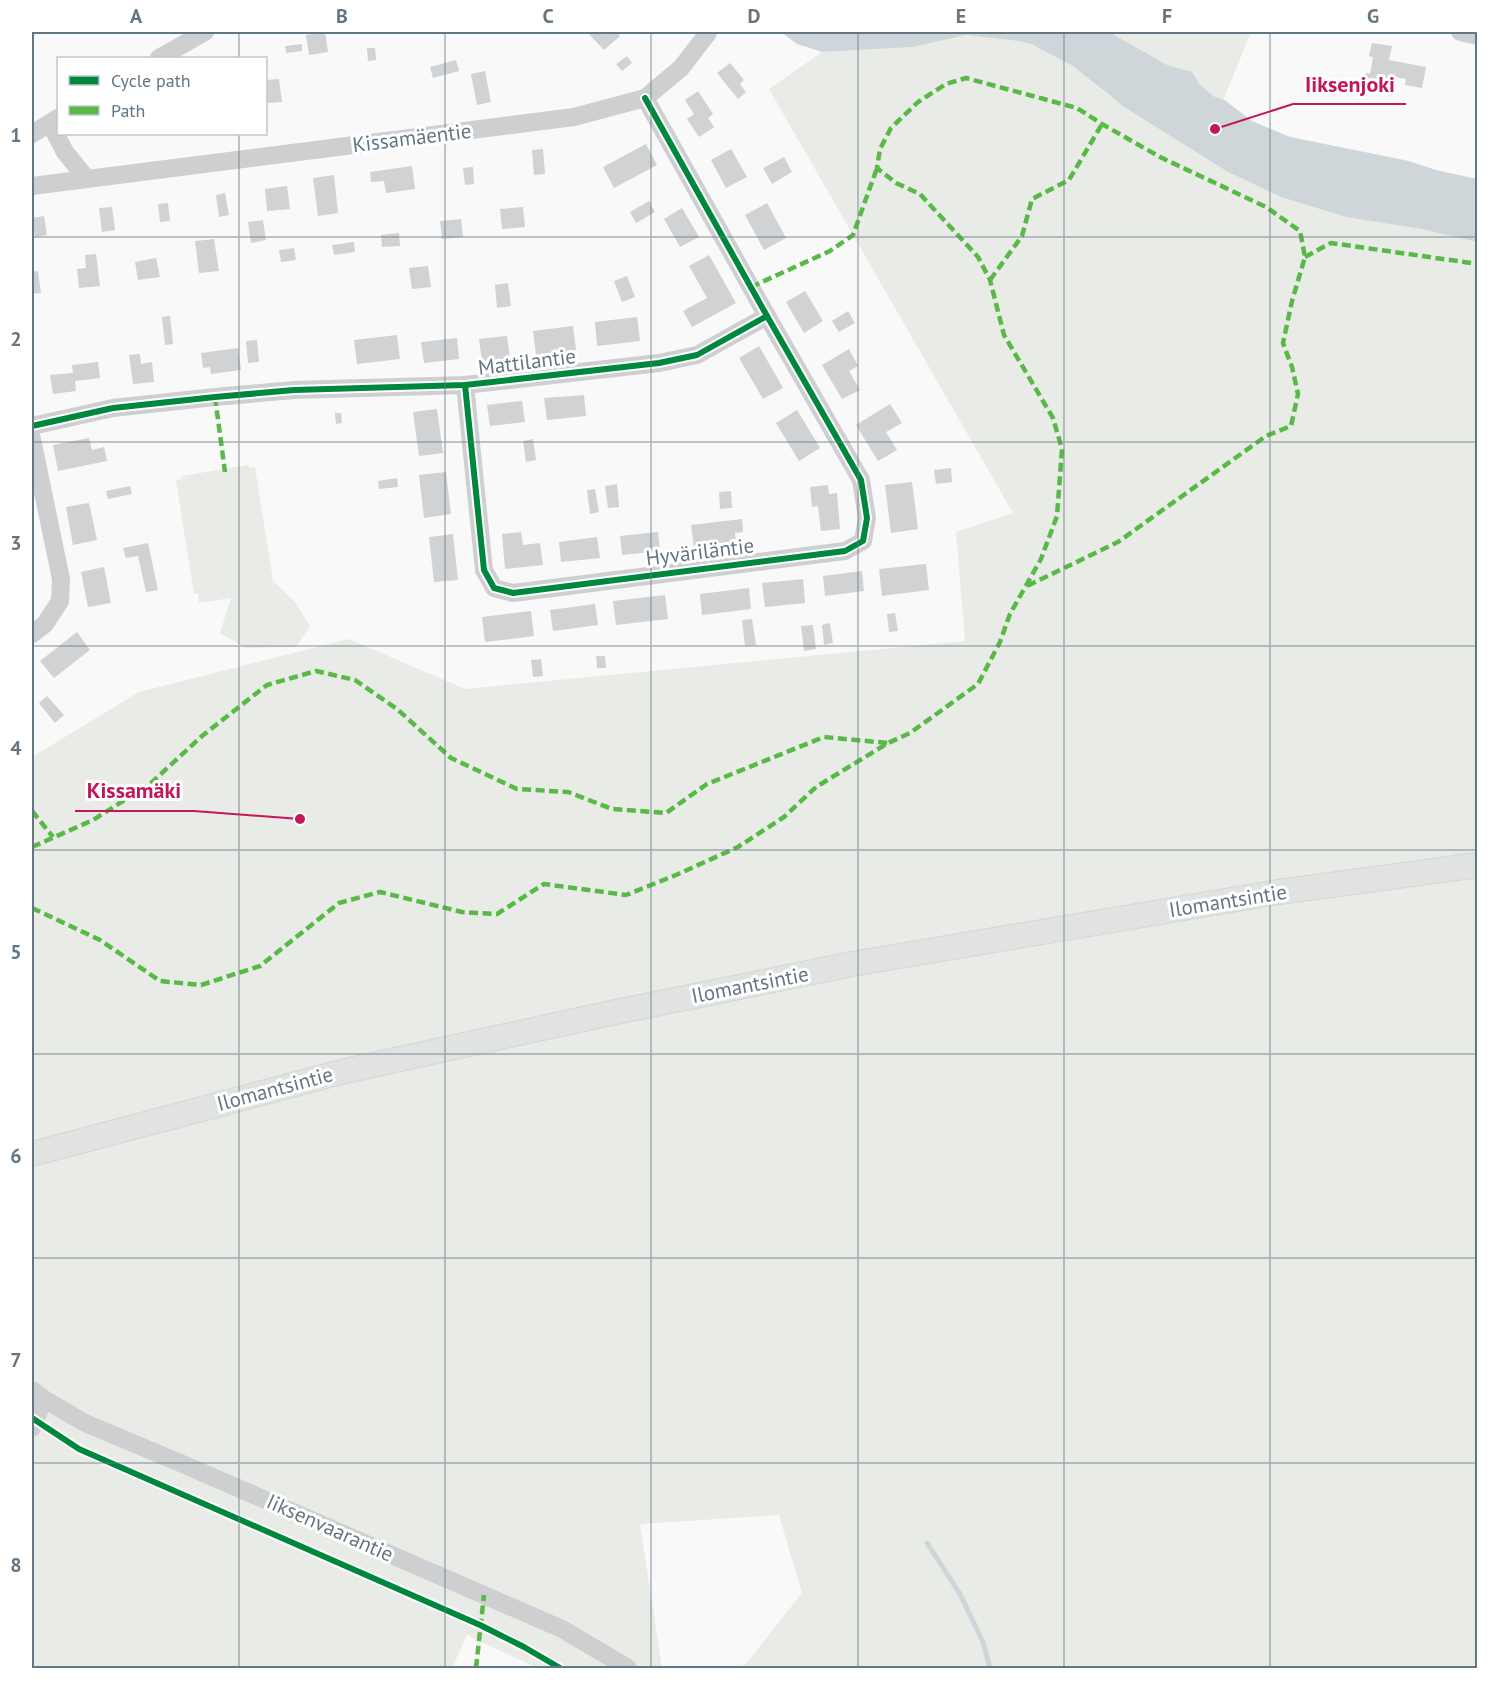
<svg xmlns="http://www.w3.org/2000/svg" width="1509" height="1700" viewBox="0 0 1509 1700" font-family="'PT Sans',sans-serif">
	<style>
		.green { fill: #e8ebe6 }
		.water { fill: #ced6d9 }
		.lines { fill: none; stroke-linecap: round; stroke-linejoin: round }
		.stream { stroke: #ced6d9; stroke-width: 5 }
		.building { fill: #d0d2d3 }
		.major-casing { stroke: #d5d6d7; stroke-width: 26 }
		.minor { stroke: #cecfd0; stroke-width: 18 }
		.major { stroke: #e1e2e2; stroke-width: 24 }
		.quiet { stroke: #58b947; stroke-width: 4.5; stroke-dasharray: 9 4.5; stroke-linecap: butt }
		.cycleway-casing { stroke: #fff; stroke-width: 10 }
		.cycleway { stroke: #00873e; stroke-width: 6 }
		.grid { fill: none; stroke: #657683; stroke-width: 1.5; stroke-opacity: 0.55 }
		.labels { text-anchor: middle; stroke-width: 6; stroke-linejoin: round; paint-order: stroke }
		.street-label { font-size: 21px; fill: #657683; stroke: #fff }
		.leader { fill: none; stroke: #c2185b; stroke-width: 2 }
		.callout-dot { fill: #c2185b; stroke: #fff; stroke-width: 2 }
		.callout-label { font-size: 22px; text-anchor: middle; font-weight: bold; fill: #c2185b; stroke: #fff; stroke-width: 6; stroke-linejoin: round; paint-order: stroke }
		.neatline { fill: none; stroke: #657683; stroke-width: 2 }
		.grid-label { font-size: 20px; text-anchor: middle; font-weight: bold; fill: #657683 }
	</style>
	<rect width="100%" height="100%" fill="#f9f9f9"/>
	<g class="green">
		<path d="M 1104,32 L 1251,32 L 1222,103 Z"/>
		<path d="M 966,35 L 1019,41 L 1046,50 L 1086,74 L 1098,87 L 1124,107 L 1228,172 L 1281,197 L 1346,217 L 1421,229 L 1477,242 L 1477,1668 L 710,1668 L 745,1665 L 802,1593 L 779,1515 L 640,1524 L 662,1668 L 537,1668 L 467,1635 L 452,1668 L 32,1668 L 32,757 L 139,692 L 349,639 L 465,689 L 965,641 L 956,532 L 1013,513 L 769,89 L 822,52 L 913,47 Z"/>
		<path d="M 248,465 L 249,468 L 255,467 L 273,581 L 295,602 L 310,626 L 296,647 L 246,648 L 220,633 L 231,598 L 199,603 L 198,593 L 194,594 L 176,480 L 182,479 L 182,476 Z"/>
	</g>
	<path class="water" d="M 781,32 L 1109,32 L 1167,65 L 1192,72 L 1200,85 L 1213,96 L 1226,101 L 1252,121 L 1290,137 L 1409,161 L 1436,170 L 1477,179 L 1477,242 L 1421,229 L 1346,217 L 1281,197 L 1228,172 L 1124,107 L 1073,66 L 1033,45 L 1019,41 L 966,35 L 913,47 L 822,52 L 797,44 Z"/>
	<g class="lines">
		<path class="stream" d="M 927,1543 L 960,1594 L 983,1642 L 990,1668"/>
	</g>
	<g class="building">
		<path d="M 325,32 L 328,52 L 309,55 L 306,35 Z"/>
		<path d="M 587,32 L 617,32 L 620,36 L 604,50 Z"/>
		<path d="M 1372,43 L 1392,46 L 1389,60 L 1426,67 L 1422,88 L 1405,85 L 1406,79 L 1390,76 L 1389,82 L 1365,78 L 1366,73 L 1370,74 L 1373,57 L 1369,56 Z"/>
		<path d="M 302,44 L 302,51 L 286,53 L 285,46 Z"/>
		<path d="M 367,48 L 375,48 L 376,60 L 368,61 Z"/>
		<path d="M 627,56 L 632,63 L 622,71 L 616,64 Z"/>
		<path d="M 456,60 L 459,71 L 433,78 L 430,67 Z"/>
		<path d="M 730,63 L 744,80 L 740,84 L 746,92 L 738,99 L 717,73 Z"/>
		<path d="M 485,71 L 491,102 L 477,105 L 471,74 Z"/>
		<path d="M 279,79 L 282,102 L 266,103 L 266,80 Z"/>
		<path d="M 698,91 L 713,114 L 708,118 L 714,127 L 699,137 L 687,119 L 694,114 L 685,100 Z"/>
		<path d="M 646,144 L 657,165 L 614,188 L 603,167 Z"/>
		<path d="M 543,149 L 545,174 L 534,175 L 532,150 Z"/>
		<path d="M 731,149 L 747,177 L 726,188 L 711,160 Z"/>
		<path d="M 784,157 L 792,172 L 772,184 L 763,168 Z"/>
		<path d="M 412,166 L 415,189 L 386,193 L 384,181 L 371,182 L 370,172 Z"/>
		<path d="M 473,167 L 474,184 L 465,185 L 463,168 Z"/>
		<path d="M 334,175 L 338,213 L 318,216 L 313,178 Z"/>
		<path d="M 287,186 L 290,209 L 267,211 L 265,189 Z"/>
		<path d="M 225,193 L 229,215 L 219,217 L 216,195 Z"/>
		<path d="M 649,201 L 655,212 L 636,223 L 630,212 Z"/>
		<path d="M 168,203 L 170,221 L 160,222 L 158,204 Z"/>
		<path d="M 767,203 L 786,238 L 764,250 L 745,215 Z"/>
		<path d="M 112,207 L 115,230 L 102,232 L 99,208 Z"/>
		<path d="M 523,207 L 525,227 L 502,229 L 500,209 Z"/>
		<path d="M 682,208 L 699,237 L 680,247 L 664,219 Z"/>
		<path d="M 44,216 L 47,235 L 35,237 L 32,218 Z"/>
		<path d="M 461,219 L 463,237 L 442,239 L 440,221 Z"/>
		<path d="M 263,220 L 266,240 L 251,243 L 248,222 Z"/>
		<path d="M 399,233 L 400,246 L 382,247 L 381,235 Z"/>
		<path d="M 214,239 L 219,271 L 199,273 L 195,241 Z"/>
		<path d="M 354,242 L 355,252 L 334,255 L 332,245 Z"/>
		<path d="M 294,248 L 296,260 L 281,262 L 279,250 Z"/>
		<path d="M 96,254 L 100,286 L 79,288 L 77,269 L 86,268 L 85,255 Z"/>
		<path d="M 709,255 L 736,303 L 692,327 L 683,311 L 707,298 L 689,266 Z"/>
		<path d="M 156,258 L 160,277 L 138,280 L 135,262 Z"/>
		<path d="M 428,266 L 431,287 L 412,289 L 409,268 Z"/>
		<path d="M 38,271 L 41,293 L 32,294 L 32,272 Z"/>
		<path d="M 627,276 L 635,297 L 622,302 L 614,281 Z"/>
		<path d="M 508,283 L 511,306 L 497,308 L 495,285 Z"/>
		<path d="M 805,291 L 823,321 L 804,333 L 786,302 Z"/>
		<path d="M 848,311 L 855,323 L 839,332 L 832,321 Z"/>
		<path d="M 170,316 L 173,344 L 165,345 L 162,317 Z"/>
		<path d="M 637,317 L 640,341 L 597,346 L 595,322 Z"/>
		<path d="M 573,326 L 576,350 L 536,355 L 533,331 Z"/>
		<path d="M 397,335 L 400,359 L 357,364 L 354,340 Z"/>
		<path d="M 507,336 L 510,358 L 482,361 L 479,339 Z"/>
		<path d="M 457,338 L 459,359 L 424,363 L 421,342 Z"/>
		<path d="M 257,340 L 259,362 L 248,363 L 246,341 Z"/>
		<path d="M 759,346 L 783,388 L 763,399 L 739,358 Z"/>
		<path d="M 238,348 L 241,370 L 211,374 L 210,367 L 203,368 L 201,353 Z"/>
		<path d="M 849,349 L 858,366 L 849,371 L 860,390 L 842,399 L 822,365 Z"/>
		<path d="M 140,354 L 141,364 L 152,362 L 154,382 L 133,384 L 129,355 Z"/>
		<path d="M 98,362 L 100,378 L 75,381 L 76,391 L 53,394 L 50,375 L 73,373 L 72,365 Z"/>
		<path d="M 584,395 L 586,416 L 547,420 L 544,398 Z"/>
		<path d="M 522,401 L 525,422 L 490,426 L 487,405 Z"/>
		<path d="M 890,404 L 902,423 L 886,432 L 897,450 L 878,461 L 856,425 Z"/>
		<path d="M 437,409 L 443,453 L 419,456 L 413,412 Z"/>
		<path d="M 797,410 L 820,448 L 799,461 L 776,423 Z"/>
		<path d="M 335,413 L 341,413 L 342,423 L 336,424 Z"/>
		<path d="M 89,438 L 92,450 L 104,447 L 107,461 L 58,471 L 53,445 Z"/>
		<path d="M 533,439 L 536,460 L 526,462 L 523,441 Z"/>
		<path d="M 951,468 L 952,482 L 936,484 L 934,470 Z"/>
		<path d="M 446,472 L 451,514 L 424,518 L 419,475 Z"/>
		<path d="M 397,478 L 398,487 L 379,489 L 378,481 Z"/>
		<path d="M 912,482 L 918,529 L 891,533 L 885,485 Z"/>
		<path d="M 617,484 L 619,507 L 608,508 L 605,486 Z"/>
		<path d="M 828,485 L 829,494 L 837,493 L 840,529 L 821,531 L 818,506 L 812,507 L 810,487 Z"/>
		<path d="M 130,486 L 132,494 L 108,499 L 106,491 Z"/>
		<path d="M 595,489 L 599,512 L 590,514 L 587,490 Z"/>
		<path d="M 731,491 L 732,508 L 720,509 L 719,492 Z"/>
		<path d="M 89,503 L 97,540 L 73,545 L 66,507 Z"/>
		<path d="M 742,519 L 743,532 L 735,533 L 736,543 L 694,548 L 691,525 Z"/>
		<path d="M 521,532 L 523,545 L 540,543 L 543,565 L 505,569 L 502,534 Z"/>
		<path d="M 658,532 L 660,551 L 622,555 L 620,536 Z"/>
		<path d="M 453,534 L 458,580 L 434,582 L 429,537 Z"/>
		<path d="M 597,537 L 600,558 L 561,562 L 559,542 Z"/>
		<path d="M 148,543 L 158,590 L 146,592 L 138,556 L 126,558 L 123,548 Z"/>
		<path d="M 926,564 L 929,590 L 882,596 L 879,569 Z"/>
		<path d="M 104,567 L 111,603 L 88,607 L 81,572 Z"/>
		<path d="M 862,571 L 864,591 L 825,596 L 823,576 Z"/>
		<path d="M 803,579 L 805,603 L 765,607 L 762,583 Z"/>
		<path d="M 749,588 L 751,609 L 702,615 L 700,594 Z"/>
		<path d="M 665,595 L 668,619 L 616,625 L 613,601 Z"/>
		<path d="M 595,604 L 598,625 L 553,631 L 550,610 Z"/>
		<path d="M 531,611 L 534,636 L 485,642 L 482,617 Z"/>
		<path d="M 895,613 L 898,631 L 889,632 L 887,614 Z"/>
		<path d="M 752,619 L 756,645 L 745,646 L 742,620 Z"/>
		<path d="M 830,623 L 833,643 L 824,645 L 822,625 Z"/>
		<path d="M 813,625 L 816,649 L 804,651 L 801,626 Z"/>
		<path d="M 77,632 L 90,650 L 54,678 L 40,661 Z"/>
		<path d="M 596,656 L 605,656 L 606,668 L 597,668 Z"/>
		<path d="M 541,659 L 543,676 L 533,677 L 531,660 Z"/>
		<path d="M 47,696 L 64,715 L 55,723 L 39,703 Z"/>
	</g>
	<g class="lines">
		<g class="major-casing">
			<path id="major" d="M 32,1154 L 345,1071 L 611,1013 L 852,964 L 1279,892 L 1478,865"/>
		</g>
		<g class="minor">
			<path d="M 1460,32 L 1478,36"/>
			<path d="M 159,58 L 205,32"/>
			<path d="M 50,123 L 65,152 L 87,179"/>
			<path d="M 32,134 L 58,118"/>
			<path d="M 32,186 L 574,117 L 645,98 L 681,68 L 708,33"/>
			<path d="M 465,385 L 484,570 L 494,588 L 513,593 L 845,551 L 863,541 L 867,518 L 861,480 L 767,316"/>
			<path d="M 32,426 L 113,408 L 215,397 L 294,390 L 465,385 L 659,363 L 697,355 L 767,316 L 645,98"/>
			<path d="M 32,439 L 61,579 L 60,601 L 45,624 L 32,634"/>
			<path d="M 32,1390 L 44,1399 L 85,1423 L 178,1462 L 562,1629 L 628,1668"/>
			<path d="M 32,1428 L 44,1399"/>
		</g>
		<use href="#major" class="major"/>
		<g class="quiet">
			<path d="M 1305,257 L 1331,243 L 1478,264"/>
			<path d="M 990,280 L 1022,236 L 1032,199 L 1069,180 L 1102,124"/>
			<path d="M 751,287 L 830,251 L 853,235 L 877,168"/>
			<path d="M 215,397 L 225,472"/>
			<path d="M 32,811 L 53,837"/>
			<path d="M 32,847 L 93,820 L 150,784 L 202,736 L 267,685 L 316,671 L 355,680 L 397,709 L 451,758 L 517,789 L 568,792 L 612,809 L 666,813 L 707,784 L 824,737 L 888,743"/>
			<path d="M 32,908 L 100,940 L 160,981 L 201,985 L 260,966 L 339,903 L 380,892 L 462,912 L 497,914 L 544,884 L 626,895 L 676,875 L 738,847 L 784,817 L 816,787 L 888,743 L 910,733 L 978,684 L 1000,642 L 1010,614 L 1041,559 L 1057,516 L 1062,449 L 1053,418 L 1004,335 L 990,280 L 978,257 L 920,194 L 896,183 L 877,168 L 880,149 L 891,128 L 918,102 L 946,84 L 966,78 L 1077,108 L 1102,124 L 1160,157 L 1266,207 L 1300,231 L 1305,257 L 1292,301 L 1283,343 L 1292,367 L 1298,394 L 1291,426 L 1266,436 L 1118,542 L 1027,586"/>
			<path d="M 476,1668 L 484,1595"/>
		</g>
		<g class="cycleway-casing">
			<g id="cycleway">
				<path d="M 465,385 L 484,570 L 494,588 L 513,593 L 845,551 L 863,541 L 867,518 L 861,480 L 767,316"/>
				<path d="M 32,426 L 113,408 L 215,397 L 294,390 L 465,385 L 659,363 L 697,355 L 767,316 L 645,98"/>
				<path d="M 32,1418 L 79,1449 L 480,1625 L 524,1647 L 560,1668"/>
			</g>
		</g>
		<use href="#cycleway" class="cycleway"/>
	</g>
	<path class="grid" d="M 239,32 L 239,58M 445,32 L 445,1668M 651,32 L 651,1668M 858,32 L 858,1668M 1064,32 L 1064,1668M 1270,32 L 1270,1668M 239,134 L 239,1668M 32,237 L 1478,237M 32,442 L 1478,442M 32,646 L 1478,646M 32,850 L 1478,850M 32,1054 L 1478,1054M 32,1258 L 1478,1258M 32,1463 L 1478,1463"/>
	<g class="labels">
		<g class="street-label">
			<text transform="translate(412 138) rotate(-7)" y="7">Kissamäentie</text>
			<text transform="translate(527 362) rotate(-7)" y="7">Mattilantie</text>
			<text transform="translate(700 552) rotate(-7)" y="7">Hyväriläntie</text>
			<text transform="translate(1228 901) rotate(-9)" y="7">Ilomantsintie</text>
			<text transform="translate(750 985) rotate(-11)" y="7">Ilomantsintie</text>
			<text transform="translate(275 1089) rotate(-15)" y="7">Ilomantsintie</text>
			<text transform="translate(330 1528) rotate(24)" y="7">Iiksenvaarantie</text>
		</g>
	</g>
	<path class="leader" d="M1215 129L1293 104H1406M300 819L194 811H75"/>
	<g class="callout-dot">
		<circle cx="1215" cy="129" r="6"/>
		<circle cx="300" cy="819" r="6"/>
	</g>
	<g class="callout-label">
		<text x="1350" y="92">Iiksenjoki</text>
		<text x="134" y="798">Kissamäki</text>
	</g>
	<rect width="1509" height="1700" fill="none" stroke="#ffffff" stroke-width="66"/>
	<rect x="57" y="57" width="210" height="78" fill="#ffffff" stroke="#c1c8cd" stroke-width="1.5"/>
	<rect x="69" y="76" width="30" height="9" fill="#00873e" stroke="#c1c8cd" stroke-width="1.5"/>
	<text x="111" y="87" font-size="18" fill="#657683">Cycle path</text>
	<rect x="69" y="106" width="30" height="9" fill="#58b947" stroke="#c1c8cd" stroke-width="1.5"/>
	<text x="111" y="117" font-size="18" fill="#657683">Path</text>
	<rect x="33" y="33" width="1443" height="1634" class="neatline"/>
	<g class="grid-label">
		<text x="136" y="23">A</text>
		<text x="342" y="23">B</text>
		<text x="548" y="23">C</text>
		<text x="754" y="23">D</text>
		<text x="961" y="23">E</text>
		<text x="1167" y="23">F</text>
		<text x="1373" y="23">G</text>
		<text x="16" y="142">1</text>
		<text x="16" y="346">2</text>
		<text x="16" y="550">3</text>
		<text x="16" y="755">4</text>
		<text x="16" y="959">5</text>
		<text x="16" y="1163">6</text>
		<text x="16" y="1367">7</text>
		<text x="16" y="1572">8</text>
	</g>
</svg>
